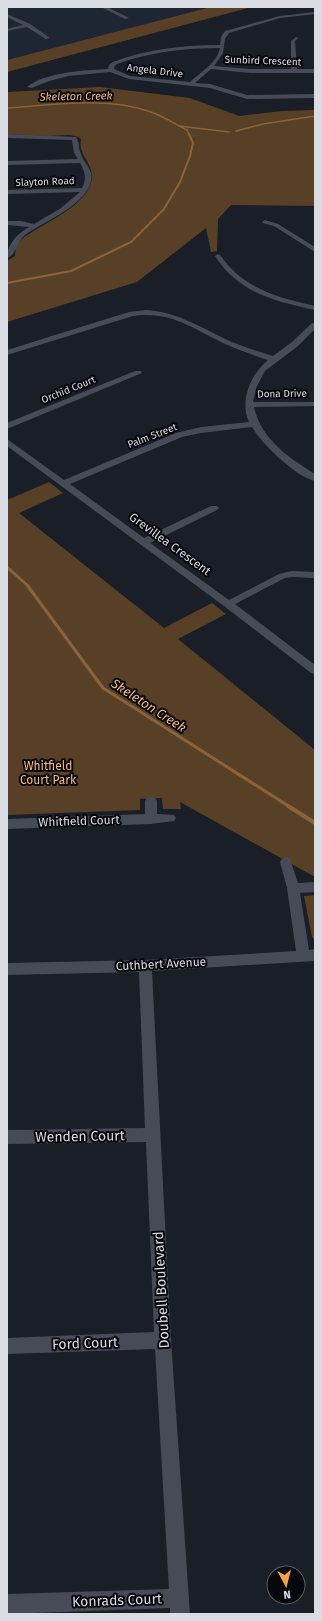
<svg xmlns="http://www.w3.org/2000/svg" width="322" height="1621" viewBox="0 0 322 1621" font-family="'Fira Sans',sans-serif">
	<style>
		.built { fill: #1e2634 }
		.green { fill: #584027 }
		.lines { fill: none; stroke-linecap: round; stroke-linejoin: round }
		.stream-far3 { stroke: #8a633b; stroke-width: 1.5 }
		.stream-far2 { stroke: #8a633b; stroke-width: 2 }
		.stream-far1 { stroke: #8a633b; stroke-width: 3 }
		.stream { stroke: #8a633b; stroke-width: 4 }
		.minor { fill: #464b56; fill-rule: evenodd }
		.labels { text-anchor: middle; stroke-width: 4; stroke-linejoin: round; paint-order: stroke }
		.far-street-label { font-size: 10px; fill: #d9dde3; stroke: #06080c }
		.far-water-label { font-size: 11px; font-style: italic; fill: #f5b87a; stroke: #06080c }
		.street-label { font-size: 12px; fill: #d9dde3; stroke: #06080c }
		.park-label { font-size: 12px; fill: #f7b97c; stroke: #06080c }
		.water-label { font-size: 13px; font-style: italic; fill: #f5b87a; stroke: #06080c }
		.near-street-label { font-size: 14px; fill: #d9dde3; stroke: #06080c }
	</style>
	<rect width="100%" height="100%" fill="#191e27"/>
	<path class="built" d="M 7,7 L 211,7 L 7,60 Z"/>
	<g class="green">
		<path d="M 211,7 L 252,7 L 7,72 L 7,60 Z"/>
		<path d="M 100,87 L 190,98 L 239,116 L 282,111 L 315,110 L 315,206 L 231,205 L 218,219 L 217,251 L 211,252 L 206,228 L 137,282 L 7,322 L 7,261 L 15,256 L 16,246 L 22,239 C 41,224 93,204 92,176 C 91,160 78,156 81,139 L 78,137 L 70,135 L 48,136 L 7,134 L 7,92 Z"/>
		<path d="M 49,482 L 63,493 L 19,513 L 164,628 L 212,603 L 226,614 L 178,639 L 315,750 L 315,877 L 180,802 L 181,809 L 163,809 L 162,798 L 140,799 L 140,810 L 7,815 L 7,500 Z"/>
		<path d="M 315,895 L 315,940 L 312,937 L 304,896 Z"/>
	</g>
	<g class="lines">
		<g class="stream-far3">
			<path d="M 7,108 C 53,105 106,96 151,112 C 163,116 175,124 187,130 L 189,135"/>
			<path d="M 179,126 L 229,132"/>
			<path d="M 236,131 L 263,124 L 315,116"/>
		</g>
		<path class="stream-far2" d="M 7,283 L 71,271 L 131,242 L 164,209 L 180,182 L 190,156 L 193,143 L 189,134"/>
		<path class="stream-far1" d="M 7,567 L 27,585 L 103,688 L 290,807"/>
		<path class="stream" d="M 288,806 L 315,823"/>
		<g class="minor">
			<path d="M 101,7 L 107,7 L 129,18 L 125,19 Z"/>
			<path d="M 315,12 L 315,14 L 280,18 L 229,33 L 225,39 L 223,53 L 214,66 L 250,69 L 291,69 L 291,41 L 296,37 L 298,38 L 295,41 L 297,69 L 315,69 L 315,73 L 250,73 L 211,69 L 195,83 L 210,84 L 247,95 L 315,94 L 315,98 L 247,99 L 210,88 L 129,79 L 110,72 L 69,76 L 49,81 L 32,88 L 27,87 C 45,72 86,70 108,69 L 109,65 L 113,62 C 148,49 183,45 220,45 L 221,37 L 225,31 L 280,16 ZM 220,48 C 217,63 201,72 190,82 L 130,76 L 114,69 L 114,67 L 117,64 C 150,52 184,48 220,48 Z"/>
			<path d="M 7,14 L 30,24 L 50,38 L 46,39 L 27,27 L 7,31 L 7,29 L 23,25 L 7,17 Z"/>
			<path d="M 7,134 L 76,137 C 80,142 78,148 81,154 C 83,161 89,166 91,173 C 97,201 43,222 25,235 C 17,241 17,255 7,258 C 7,244 17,234 29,227 L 7,225 L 7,221 L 21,221 L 34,224 L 61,208 L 80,192 L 7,194 L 7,190 L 82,188 C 87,179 85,171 80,163 L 7,165 L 7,161 L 78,159 L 74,153 L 72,140 L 7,138 Z"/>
			<path d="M 265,220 L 278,224 L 315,247 L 315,252 L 274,226 L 263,223 L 262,222 Z"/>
			<path d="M 218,254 L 220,255 C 244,289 277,297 315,306 L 315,310 C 274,301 239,293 215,256 Z"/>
			<path d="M 146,310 C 179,312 203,329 232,342 C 245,347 259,352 273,356 L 292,342 L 312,323 L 315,323 L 315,329 L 298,346 L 265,371 L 256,388 L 253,402 L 315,402 L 315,406 L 254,407 C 261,439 289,458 315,474 L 315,481 C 295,476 262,444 252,427 L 201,433 L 182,437 L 70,484 L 144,538 L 211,506 L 217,506 L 219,508 L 217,510 L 150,543 L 229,600 L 279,574 L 292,571 L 315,572 L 315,578 L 292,577 L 285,578 L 235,604 L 315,665 L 315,674 L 311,673 L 224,606 L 7,446 L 7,439 L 64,480 L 176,433 L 201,427 L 249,422 C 239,400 251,374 268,360 C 253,355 239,350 225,344 C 191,328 172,311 133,316 L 7,355 L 7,350 L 129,312 Z"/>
			<path d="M 135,371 L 141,371 L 142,373 L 7,429 L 7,423 Z"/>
			<path d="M 151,797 L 155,798 L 157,801 L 157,814 L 174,815 L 176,818 L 174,821 L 151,824 L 7,829 L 7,819 L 145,814 L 145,801 L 147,798 Z"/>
			<path d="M 286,857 L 290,859 L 298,883 L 315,882 L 315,892 L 300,893 L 309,950 L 315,949 L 315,961 L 152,971 L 171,1340 L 190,1614 L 170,1614 L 170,1608 L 7,1614 L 7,1594 L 169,1589 L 155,1349 L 7,1354 L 7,1338 L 154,1332 L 146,1142 L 7,1144 L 7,1130 L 145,1128 L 139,972 L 7,975 L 7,963 L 145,960 L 296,951 L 287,888 L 280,862 L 282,859 Z"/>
		</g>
	</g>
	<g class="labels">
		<g class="far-street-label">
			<text transform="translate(263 60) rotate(2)" y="4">Sunbird Crescent</text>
			<text transform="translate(155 70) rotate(7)" y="4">Angela Drive</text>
			<text transform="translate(45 181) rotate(-2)" y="4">Slayton Road</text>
			<text transform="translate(68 389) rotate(-22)" y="4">Orchid Court</text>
			<text transform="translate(282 393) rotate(-1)" y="4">Dona Drive</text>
			<text transform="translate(152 435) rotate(-21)" y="4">Palm Street</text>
		</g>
		<g class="far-water-label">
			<text transform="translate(76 96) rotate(-1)" y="4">Skeleton Creek</text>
		</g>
		<g class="street-label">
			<text transform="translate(170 544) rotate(36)" y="4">Grevillea Crescent</text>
			<text transform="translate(79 821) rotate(-2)" y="4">Whitfield Court</text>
			<text transform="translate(161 964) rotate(-3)" y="4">Cuthbert Avenue</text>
		</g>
		<g class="park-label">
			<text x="48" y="770">Whitfield<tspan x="48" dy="14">Court Park</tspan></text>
		</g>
		<g class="water-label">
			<text transform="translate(149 705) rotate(33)" y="5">Skeleton Creek</text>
		</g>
		<g class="near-street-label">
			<text transform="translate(80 1136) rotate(-1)" y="5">Wenden Court</text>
			<text transform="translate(161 1290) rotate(-93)" y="5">Doubell Boulevard</text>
			<text transform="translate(85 1343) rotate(-2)" y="5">Ford Court</text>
			<text transform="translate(117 1600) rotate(-2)" y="5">Konrads Court</text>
		</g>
	</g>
	<rect width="322" height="1621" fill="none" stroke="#d9dde3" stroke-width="16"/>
	<g transform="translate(286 1585) rotate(173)"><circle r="19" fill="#06080c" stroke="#5a5d62"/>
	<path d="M0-3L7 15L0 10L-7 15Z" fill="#f6a246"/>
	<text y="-6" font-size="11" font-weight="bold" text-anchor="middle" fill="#d9dde3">N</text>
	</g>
</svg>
